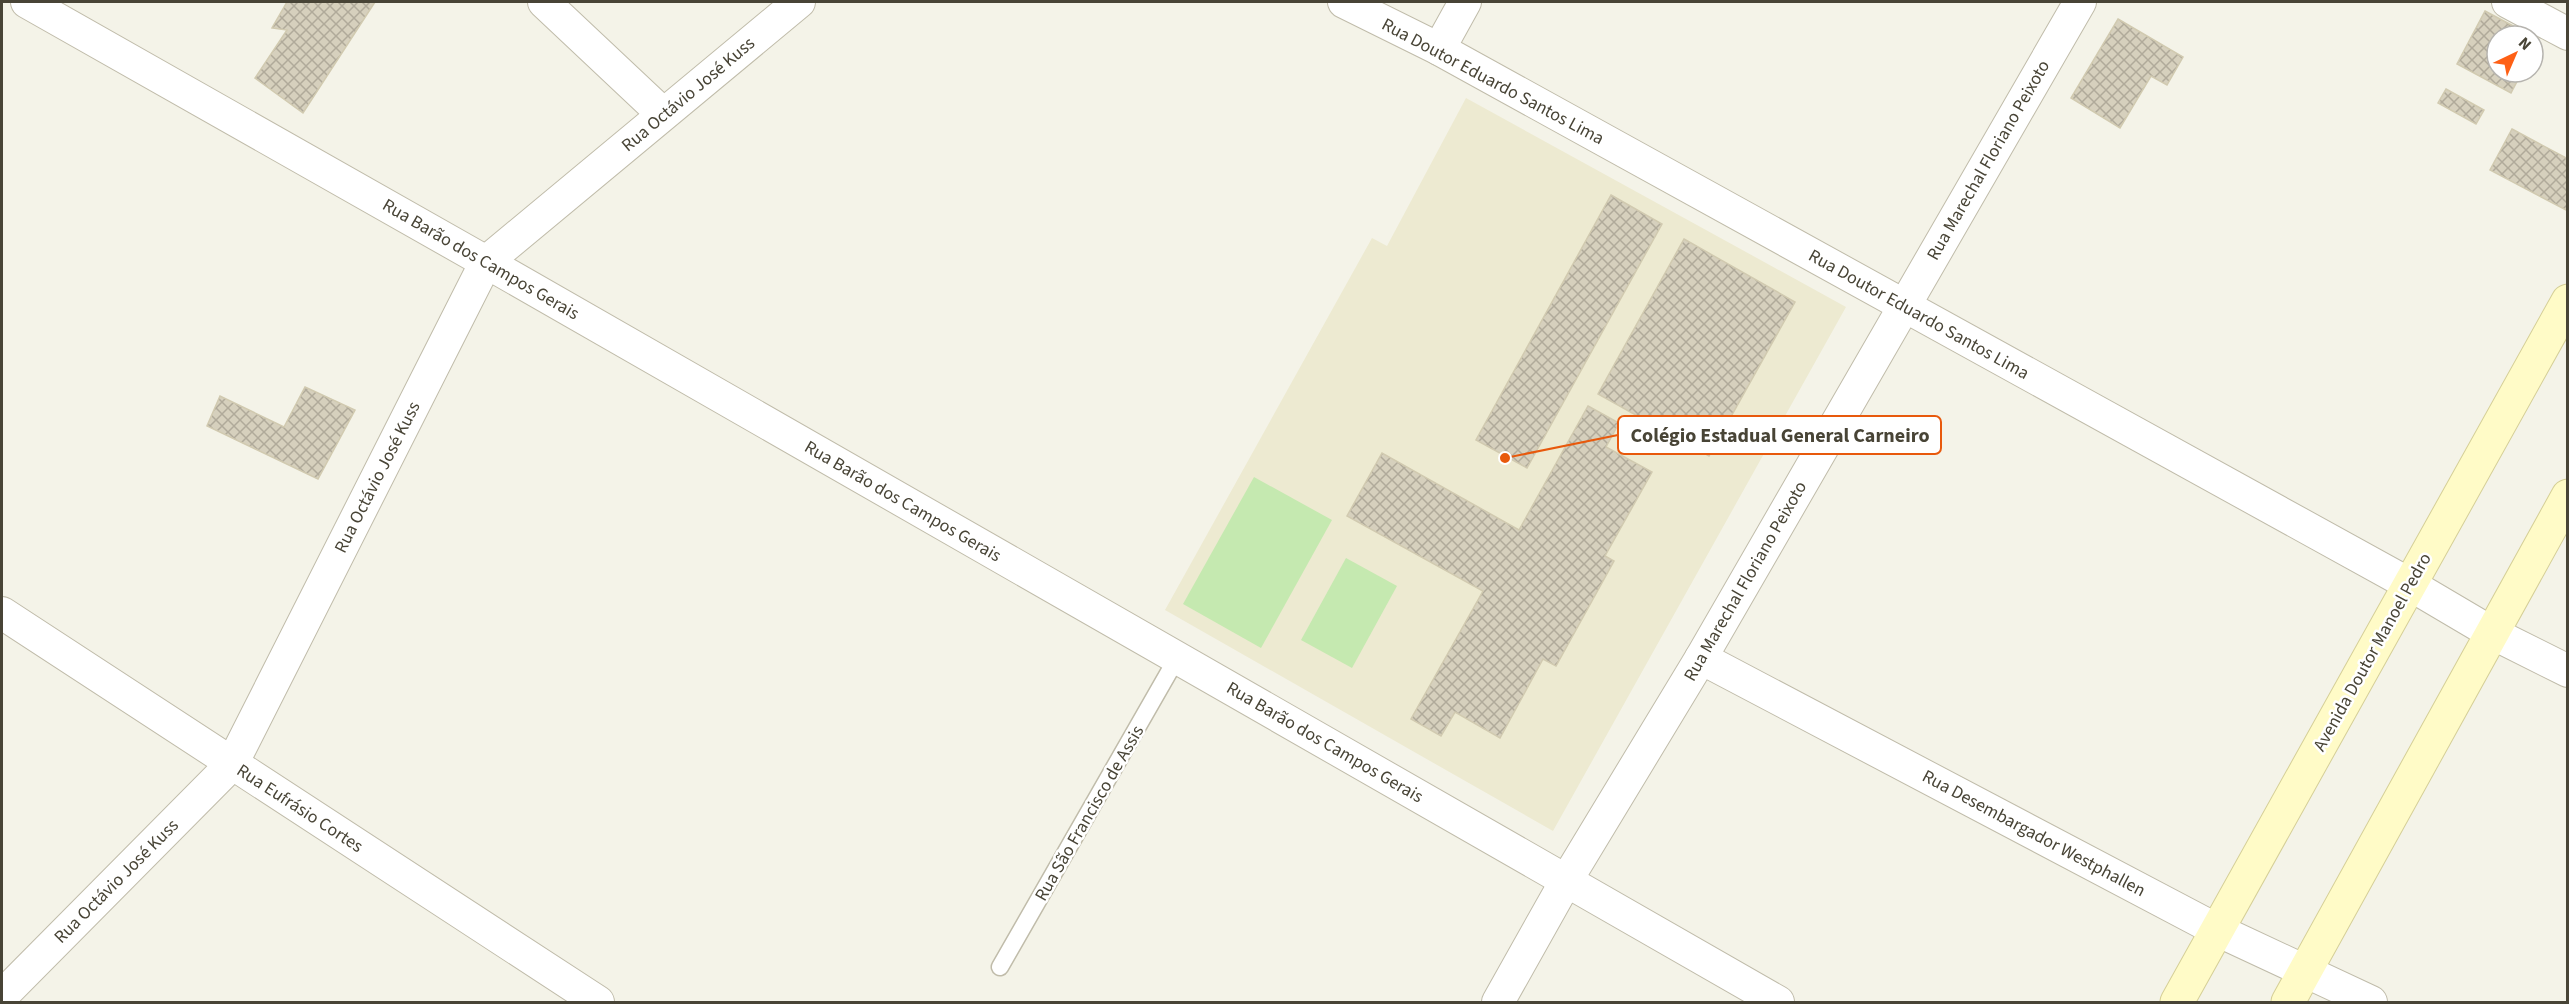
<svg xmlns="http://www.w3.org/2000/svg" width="2569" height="1004" viewBox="0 0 2569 1004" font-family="'Source Sans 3',sans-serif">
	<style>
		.education { fill: #edead1 }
		.pitch { fill: #c5e9b0 }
		.building { fill: url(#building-cross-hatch); stroke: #d1cab0; stroke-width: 1.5 }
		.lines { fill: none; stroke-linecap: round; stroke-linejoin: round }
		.lane-casing { stroke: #c0bcaa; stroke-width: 19 }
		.street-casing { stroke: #c0bcaa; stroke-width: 34 }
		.secondary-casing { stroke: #d5cf97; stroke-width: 35 }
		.lane { stroke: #fff; stroke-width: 16 }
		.street { stroke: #fff; stroke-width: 32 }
		.secondary { stroke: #fffbc7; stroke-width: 33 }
		.labels { text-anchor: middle; stroke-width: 5; stroke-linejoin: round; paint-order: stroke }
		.street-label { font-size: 18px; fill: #484436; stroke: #fff }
		.leader { fill: none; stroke: #e8590c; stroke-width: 2 }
		.callout-dot { fill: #e8590c; stroke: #fff; stroke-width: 2 }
		.callout { fill: #fff; stroke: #e8590c; stroke-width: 2 }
		.callout-label { font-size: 20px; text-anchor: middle; font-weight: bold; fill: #484436 }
	</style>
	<defs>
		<pattern id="building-cross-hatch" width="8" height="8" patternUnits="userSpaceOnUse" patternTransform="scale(1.5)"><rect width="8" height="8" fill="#d6d0bd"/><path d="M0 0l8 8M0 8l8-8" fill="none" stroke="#b0aa9a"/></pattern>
	</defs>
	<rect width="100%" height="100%" fill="#f4f3e8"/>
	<path class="education" d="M 1466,98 L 1846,307 L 1553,831 L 1165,610 L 1372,238 L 1387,246 Z"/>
	<g class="pitch">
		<path d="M 1254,477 L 1332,520 L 1261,648 L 1183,604 Z"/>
		<path d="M 1346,558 L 1397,586 L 1352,668 L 1301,640 Z"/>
	</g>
	<g class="building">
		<path d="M 287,2 L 375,2 L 303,113 L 255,78 L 287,30 L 272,28 Z"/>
		<path d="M 2485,11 L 2532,36 L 2497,36 L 2497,72 L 2522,72 L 2511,93 L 2457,64 Z"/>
		<path d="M 2118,19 L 2183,57 L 2167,85 L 2151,76 L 2120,128 L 2071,98 Z"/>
		<path d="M 2533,36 L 2539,40 L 2533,51 Z"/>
		<path d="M 2446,89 L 2484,110 L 2476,124 L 2438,103 Z"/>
		<path d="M 2512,129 L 2568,159 L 2568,211 L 2490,170 Z"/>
		<path d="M 1611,195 L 1662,224 L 1527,468 L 1476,440 Z"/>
		<path d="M 1684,239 L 1795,302 L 1709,456 L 1598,394 Z"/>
		<path d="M 305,387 L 355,410 L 318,479 L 207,426 L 220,396 L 284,427 Z"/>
		<path d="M 1588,406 L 1619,423 L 1606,447 L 1652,472 L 1605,556 L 1614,561 L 1556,666 L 1543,659 L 1500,738 L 1455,712 L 1441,736 L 1411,719 L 1483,591 L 1347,516 L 1382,453 L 1519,530 Z"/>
	</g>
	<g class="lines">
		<g class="lane-casing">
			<path id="lane" d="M 1000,967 L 1177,658"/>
		</g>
		<g class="street-casing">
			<g id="street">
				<path d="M 27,2 L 486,262 L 1778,1002"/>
				<path d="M 544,2 L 663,114"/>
				<path d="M 1344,2 L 1439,49 L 2409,584 L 2492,633 L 2568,671"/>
				<path d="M 2508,2 L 2568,34"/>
				<path d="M 1439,49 L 1465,2"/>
				<path d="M 2,613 L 598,1002"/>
				<path d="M 1701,658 L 2217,930 L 2371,1002"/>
				<path d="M 2,996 L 232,764 L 486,262 L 799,2"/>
				<path d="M 1498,1002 L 1566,881 L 1701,658 L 2080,2"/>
			</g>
		</g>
		<g class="secondary-casing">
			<g id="secondary">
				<path d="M 2177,1002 L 2568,301"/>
				<path d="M 2288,1002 L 2568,496"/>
			</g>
		</g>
		<use href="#lane" class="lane"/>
		<use href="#street" class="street"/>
		<use href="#secondary" class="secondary"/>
	</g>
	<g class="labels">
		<g class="street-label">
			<text transform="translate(1493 81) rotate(28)" y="6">Rua Doutor Eduardo Santos Lima</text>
			<text transform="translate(688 94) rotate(-40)" y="6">Rua Octávio José Kuss</text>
			<text transform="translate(1988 160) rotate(-60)" y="6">Rua Marechal Floriano Peixoto</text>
			<text transform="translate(481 259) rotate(30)" y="6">Rua Barão dos Campos Gerais</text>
			<text transform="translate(1919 314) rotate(29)" y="6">Rua Doutor Eduardo Santos Lima</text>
			<text transform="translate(377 477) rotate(-63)" y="6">Rua Octávio José Kuss</text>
			<text transform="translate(903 501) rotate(30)" y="6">Rua Barão dos Campos Gerais</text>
			<text transform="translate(1745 581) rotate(-60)" y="6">Rua Marechal Floriano Peixoto</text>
			<text transform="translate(2372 652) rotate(-61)" y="6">Avenida Doutor Manoel Pedro</text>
			<text transform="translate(1325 742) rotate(30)" y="6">Rua Barão dos Campos Gerais</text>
			<text transform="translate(300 808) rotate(33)" y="6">Rua Eufrásio Cortes</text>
			<text transform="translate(1089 813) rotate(-60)" y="6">Rua São Francisco de Assis</text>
			<text transform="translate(2034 833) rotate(28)" y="6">Rua Desembargador Westphallen</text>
			<text transform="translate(116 881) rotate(-45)" y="6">Rua Octávio José Kuss</text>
		</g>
	</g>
	<path class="leader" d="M1505 458L1618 435"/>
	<circle class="callout-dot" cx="1505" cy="458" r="6"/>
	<rect class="callout" x="1618" y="416" width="323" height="38" rx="6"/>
	<g class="callout-label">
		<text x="1780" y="442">Colégio Estadual General Carneiro</text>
	</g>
	<rect width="2569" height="1004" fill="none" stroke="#484436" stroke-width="6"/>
	<g transform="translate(2515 54) rotate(44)"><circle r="28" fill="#ffffff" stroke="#b6b4af" stroke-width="1.5"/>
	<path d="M0-4.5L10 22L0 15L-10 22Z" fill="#fe6015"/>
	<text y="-9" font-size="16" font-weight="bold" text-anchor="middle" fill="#484436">N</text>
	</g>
</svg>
